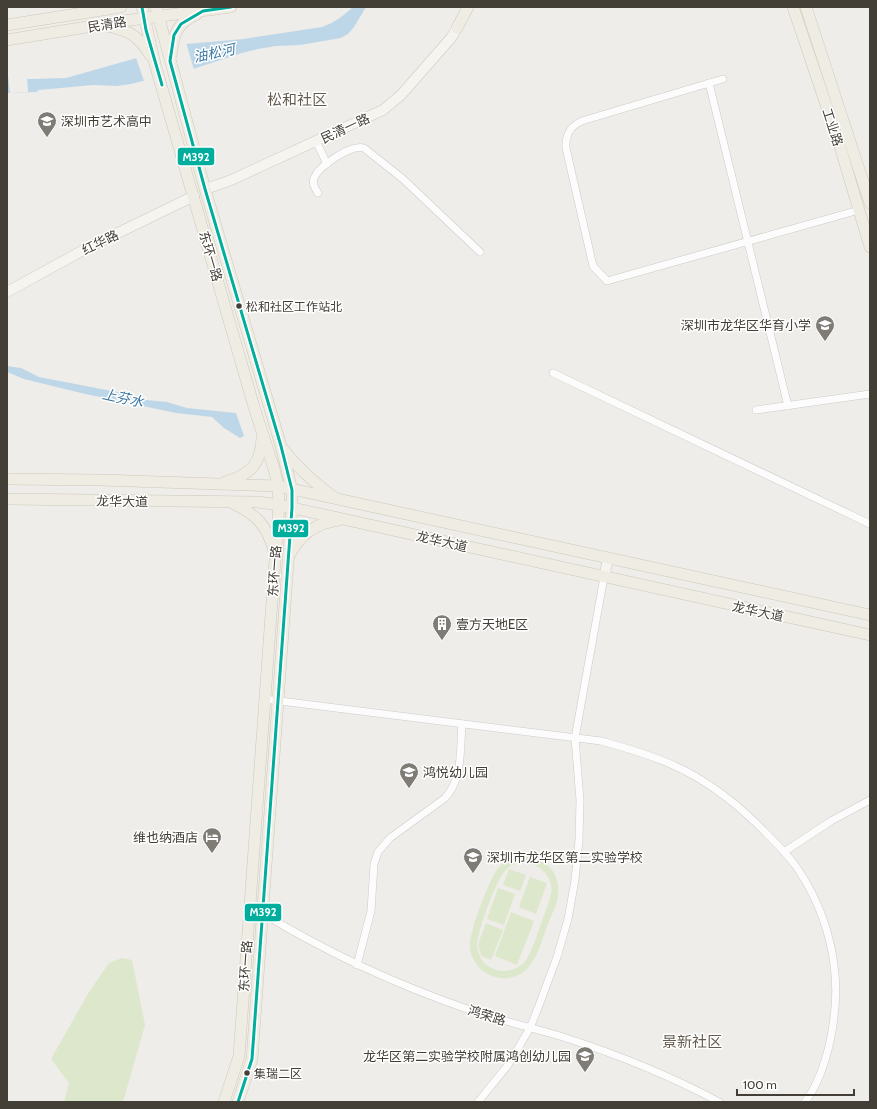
<svg xmlns="http://www.w3.org/2000/svg" width="877" height="1109" viewBox="0 0 877 1109" font-family="Cabin,'Noto Sans SC',sans-serif">
	<style>
		.green { fill: #dce7cb; fill-rule: evenodd }
		.water { fill: #bed7e8 }
		.pier { fill: #efede9 }
		.lines { fill: none; stroke-linecap: round; stroke-linejoin: round }
		.street-casing { stroke: #cdcbc7; stroke-width: 8 }
		.secondary-casing { stroke: #cdcac0; stroke-width: 11 }
		.primary-casing { stroke: #cfc8b9; stroke-width: 12 }
		.street { stroke: #fdfcfc; stroke-width: 7 }
		.secondary { stroke: #f5f4ef; stroke-width: 10 }
		.primary { stroke: #efece4; stroke-width: 11 }
		.bus-1-casing { stroke: #fff; stroke-width: 6 }
		.bus-1 { stroke: #01ad9c; stroke-width: 3 }
		.bus-dot { fill: #433e36; stroke: #fff; stroke-width: 1.5 }
		.labels { text-anchor: middle; stroke-width: 3; stroke-linejoin: round; paint-order: stroke }
		.bus-label { font-size: 12px; fill: #433e36; stroke: #fff; text-anchor: start }
		.street-label { font-size: 13px; fill: #433e36; stroke: #fff }
		.poi-label { font-size: 13px; fill: #433e36; stroke: #fff; text-anchor: start }
		.water-label { font-size: 14px; font-style: italic; fill: #3b77a4; stroke: #fff }
		.quarter-label { font-size: 15px; fill: #655c4f; stroke: #fff }
		.line-badge { stroke: #fff; stroke-width: 1.5 }
		.badge-label { font-size: 11px; text-anchor: middle; font-weight: bold; fill: #fff }
	</style>
	<rect width="100%" height="100%" fill="#efede9"/>
	<g class="green">
		<path d="M 526,855 C 545,858 561,873 558,895 C 557,905 551,916 547,926 C 539,949 532,981 501,978 C 492,977 483,973 478,966 C 473,960 470,953 470,946 C 469,933 491,873 501,865 C 508,858 516,856 526,855 ZM 525,862 C 541,865 554,877 551,894 C 549,904 544,914 541,924 C 537,935 533,948 527,959 C 512,979 480,973 477,946 C 476,936 496,880 504,872 C 509,865 517,863 525,862 Z"/>
		<path d="M 509,869 L 526,875 L 520,891 L 503,885 Z"/>
		<path d="M 530,877 L 547,883 L 536,914 L 519,907 Z"/>
		<path d="M 498,888 L 515,894 L 504,925 L 487,919 Z"/>
		<path d="M 511,912 L 534,921 L 517,965 L 495,956 Z"/>
		<path d="M 486,923 L 503,930 L 491,960 L 481,956 L 478,944 Z"/>
		<path d="M 122,958 L 132,960 L 145,1025 L 123,1102 L 64,1102 L 69,1083 L 51,1059 L 89,992 L 109,963 Z"/>
	</g>
	<g class="water">
		<path d="M 353,7 L 366,7 L 354,27 L 348,34 L 341,38 L 300,45 L 276,46 L 258,49 L 242,53 L 196,68 L 131,84 L 117,86 L 93,85 L 39,90 L 36,92 L 7,93 L 7,77 L 31,79 L 66,78 L 186,44 L 243,39 L 322,27 C 334,23 343,16 353,7 Z"/>
		<path d="M 7,366 L 21,368 L 39,377 L 127,394 L 147,400 L 167,402 L 187,408 L 236,413 L 244,436 L 240,438 L 224,428 L 212,417 L 176,413 L 81,393 L 24,379 L 7,372 Z"/>
	</g>
	<g class="pier">
		<path d="M 186,42 L 194,70 L 145,84 L 135,55 Z"/>
		<path d="M 8,75 L 27,77 L 28,92 L 10,93 Z"/>
	</g>
	<g class="lines">
		<g class="street-casing">
			<g id="street">
				<path d="M 723,79 L 585,120 C 572,124 565,134 566,148 L 593,266 L 607,281 L 859,210"/>
				<path d="M 709,83 L 788,406"/>
				<path d="M 316,141 L 327,164"/>
				<path d="M 318,193 C 315,188 312,184 314,178 C 319,166 351,144 364,148 L 403,179 L 480,252"/>
				<path d="M 553,373 L 870,524"/>
				<path d="M 756,410 L 870,394"/>
				<path d="M 264,699 L 601,741 C 627,748 651,755 675,766 C 706,780 732,800 756,823 C 770,837 784,850 795,865 C 826,909 841,964 834,1017 C 831,1044 822,1080 805,1102"/>
				<path d="M 784,852 L 831,821 L 870,800"/>
				<path d="M 262,913 C 328,953 397,985 470,1010 C 500,1020 532,1028 563,1037 C 616,1054 669,1075 719,1102"/>
				<path d="M 357,965 L 371,911 L 374,864 L 378,852 L 390,838 L 445,798 C 463,779 460,748 462,724"/>
				<path d="M 478,1102 L 508,1065 L 530,1028 L 538,1008 L 557,957 L 568,919 L 575,880 L 579,840 L 580,800 L 575,738 L 604,577"/>
			</g>
		</g>
		<g class="secondary-casing">
			<g id="secondary">
				<path d="M 205,189 L 229,181 L 383,110 L 401,95 L 451,38 L 457,28"/>
				<path d="M 7,292 L 89,247 L 194,196"/>
				<path d="M 604,577 L 608,559"/>
			</g>
		</g>
		<g class="primary-casing">
			<g id="primary">
				<path d="M 142,7 L 155,64 L 254,407 L 274,469 L 278,486 L 279,505 L 239,1056 L 224,1102"/>
				<path d="M 156,7 L 205,189 L 281,446 L 292,490 L 292,508 L 252,1059 L 238,1102"/>
				<path d="M 793,7 L 839,143 L 870,247"/>
				<path d="M 806,7 L 870,203"/>
				<path d="M 7,25 L 121,7"/>
				<path d="M 107,26 C 128,30 139,36 150,55"/>
				<path d="M 457,28 L 468,7"/>
				<path d="M 7,40 L 123,21 L 231,7"/>
				<path d="M 171,55 C 174,33 176,24 197,14"/>
				<path d="M 284,450 C 298,469 316,484 335,498"/>
				<path d="M 7,479 L 101,480 L 278,486 L 870,615"/>
				<path d="M 225,482 C 250,475 261,464 262,438"/>
				<path d="M 7,499 L 258,502 L 279,505 L 870,635"/>
				<path d="M 232,503 C 256,514 267,525 274,551"/>
				<path d="M 289,556 C 299,535 316,523 339,520"/>
			</g>
		</g>
		<use href="#street" class="street"/>
		<use href="#secondary" class="secondary"/>
		<use href="#primary" class="primary"/>
		<g class="bus-1-casing">
			<g id="bus-1">
				<path d="M 142,7 L 146,30 L 162,85"/>
				<path d="M 231,7 L 203,11 L 181,24 L 174,35 L 170,61 L 205,189 L 281,446 L 292,490 L 292,508 L 252,1059 L 238,1102"/>
			</g>
		</g>
		<use href="#bus-1" class="bus-1"/>
	</g>
	<defs>
		<g id="school-pin" transform="scale(1)"><path d="M0 17L-7.5 6A9.5 9.5 0 1 1 7.5 6Z" fill="#7f7b75" stroke="#fff"/><path d="M0-5L7-2L0 1L-7-2ZM-4 1L0 2.5L4 1V4Q0 6-4 4Z" fill="#fff"/></g>
		<g id="building-pin" transform="scale(1)"><path d="M0 17L-7.5 6A9.5 9.5 0 1 1 7.5 6Z" fill="#7f7b75" stroke="#fff"/><path d="M-4-6H4V6H1V3H-1V6H-4ZM-2.5-4.3h1.7v1.8h-1.7ZM.8-4.3h1.7v1.8H.8ZM-2.5-1h1.7V.8h-1.7ZM.8-1h1.7V.8H.8Z" fill="#fff"/></g>
		<g id="hotel-pin" transform="scale(1)"><path d="M0 17L-7.5 6A9.5 9.5 0 1 1 7.5 6Z" fill="#7f7b75" stroke="#fff"/><path d="M-6-4.5h1.5V1H6V5H4.5V3h-9V5H-6ZM-4 0a1.8 1.8 0 1 1 3.6 0ZM.5 0V-2.5h3Q6-2.5 6 0Z" fill="#fff"/></g>
	</defs>
	<g fill-rule="evenodd">
		<use href="#school-pin" x="47" y="121"/>
		<use href="#school-pin" x="825" y="325"/>
		<use href="#building-pin" x="442" y="624"/>
		<use href="#school-pin" x="409" y="772"/>
		<use href="#hotel-pin" x="212" y="837"/>
		<use href="#school-pin" x="473" y="857"/>
		<use href="#school-pin" x="585" y="1056"/>
	</g>
	<g class="bus-dot">
		<circle cx="239" cy="306" r="3.5"/>
		<circle cx="247" cy="1073" r="3.5"/>
	</g>
	<g class="labels">
		<g class="bus-label">
			<text x="246" y="311">松和社区工作站北</text>
			<text x="254" y="1078">集瑞二区</text>
		</g>
		<g class="street-label">
			<text transform="translate(107 24) rotate(-9)" y="5">民清路</text>
			<text transform="translate(833 127) rotate(72)" y="5">工业路</text>
			<text transform="translate(345 128) rotate(-25)" y="5">民清一路</text>
			<text transform="translate(100 242) rotate(-26)" y="5">红华路</text>
			<text transform="translate(211 256) rotate(74)" y="5">东环一路</text>
			<text transform="translate(122 501) rotate(1)" y="5">龙华大道</text>
			<text transform="translate(442 541) rotate(13)" y="5">龙华大道</text>
			<text transform="translate(274 571) rotate(-86)" y="5">东环一路</text>
			<text transform="translate(758 611) rotate(12)" y="5">龙华大道</text>
			<text transform="translate(245 966) rotate(-86)" y="5">东环一路</text>
			<text transform="translate(487 1015) rotate(17)" y="5">鸿荣路</text>
		</g>
		<g class="poi-label">
			<text x="61" y="126">深圳市艺术高中</text>
			<text x="811" y="330" text-anchor="end">深圳市龙华区华育小学</text>
			<text x="456" y="629">壹方天地E区</text>
			<text x="423" y="777">鸿悦幼儿园</text>
			<text x="198" y="842" text-anchor="end">维也纳酒店</text>
			<text x="487" y="862">深圳市龙华区第二实验学校</text>
			<text x="571" y="1061" text-anchor="end">龙华区第二实验学校附属鸿创幼儿园</text>
		</g>
		<g class="water-label">
			<text transform="translate(214 53) rotate(-12)" y="5">油松河</text>
			<text transform="translate(123 398) rotate(12)" y="5">上芬水</text>
		</g>
		<g class="quarter-label">
			<text x="297" y="105">松和社区</text>
			<text x="692" y="1047">景新社区</text>
		</g>
	</g>
	<g class="line-badge">
		<rect x="177" y="147" width="38" height="19" rx="4" fill="#01ad9c"/>
		<rect x="272" y="519" width="37" height="19" rx="4" fill="#01ad9c"/>
		<rect x="244" y="903" width="38" height="19" rx="4" fill="#01ad9c"/>
	</g>
	<g class="badge-label">
		<text x="196" y="161">M392</text>
		<text x="291" y="532">M392</text>
		<text x="263" y="916">M392</text>
	</g>
	<rect width="877" height="1109" fill="none" stroke="#433e36" stroke-width="16"/>
	<path d="M737 1089v6h117v-6" fill="none" stroke="#433e36" stroke-width="2"/>
	<text x="743" y="1089" font-size="12" fill="#433e36" stroke="#ffffff" stroke-width="3" paint-order="stroke">100 m</text>
</svg>
